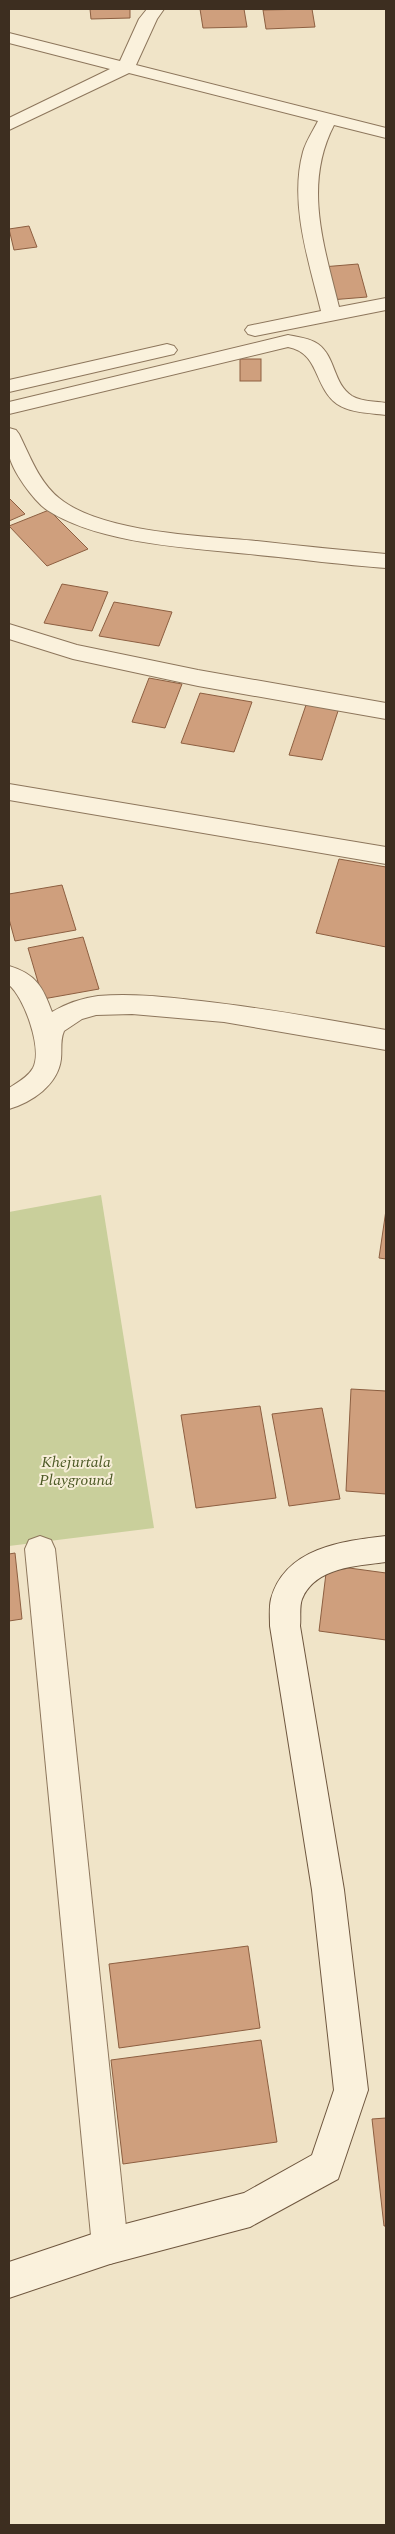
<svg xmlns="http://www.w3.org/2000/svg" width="395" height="2534" viewBox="0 0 395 2534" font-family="Spectral,serif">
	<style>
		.green { fill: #c9cf9b }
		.building { fill: #cf9f7d; stroke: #8d5f41 }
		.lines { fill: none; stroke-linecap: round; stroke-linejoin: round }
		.street-casing { stroke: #8d765c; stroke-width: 2 }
		.secondary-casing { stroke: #6f573f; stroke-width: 2 }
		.street { fill: #faf1dc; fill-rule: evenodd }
		.secondary { fill: #faf1dc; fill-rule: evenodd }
		.labels { text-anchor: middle; stroke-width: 4; stroke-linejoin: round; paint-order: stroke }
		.park-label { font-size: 16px; font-style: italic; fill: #4d5a26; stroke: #f7eed8 }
	</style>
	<rect width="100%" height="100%" fill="#f0e4c8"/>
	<path class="green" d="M 101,1195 L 154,1528 L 9,1546 L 9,1212 Z"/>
	<g class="building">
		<path d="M 90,9 L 130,9 L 130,18 L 91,19 Z"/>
		<path d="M 200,9 L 244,9 L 247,27 L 203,28 Z"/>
		<path d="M 312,9 L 315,27 L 266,29 L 263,10 Z"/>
		<path d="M 29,226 L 37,247 L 14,250 L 9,229 Z"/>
		<path d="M 358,264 L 367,297 L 330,300 L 322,267 Z"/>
		<rect x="240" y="359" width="21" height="22"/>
		<path d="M 9,498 L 25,514 L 9,521 Z"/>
		<path d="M 49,510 L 88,549 L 47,566 L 9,526 Z"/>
		<path d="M 62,584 L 108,592 L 92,631 L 44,623 Z"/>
		<path d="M 114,602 L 172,612 L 159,646 L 99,636 Z"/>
		<path d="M 149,678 L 182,684 L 165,728 L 132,722 Z"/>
		<path d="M 200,693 L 252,702 L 234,752 L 181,743 Z"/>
		<path d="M 307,702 L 339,708 L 322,760 L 289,755 Z"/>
		<path d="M 339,859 L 386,867 L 386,947 L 316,933 Z"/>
		<path d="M 62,885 L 76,930 L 15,941 L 9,919 L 9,894 Z"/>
		<path d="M 83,937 L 99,989 L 43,999 L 28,948 Z"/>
		<path d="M 386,1210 L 386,1259 L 379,1258 Z"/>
		<path d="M 351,1389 L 386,1391 L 386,1494 L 346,1491 Z"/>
		<path d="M 260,1406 L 276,1498 L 196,1508 L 181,1415 Z"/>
		<path d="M 322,1408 L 340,1499 L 289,1506 L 272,1414 Z"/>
		<path d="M 15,1553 L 22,1619 L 9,1621 L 9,1554 Z"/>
		<path d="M 327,1565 L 386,1573 L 386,1640 L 319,1631 Z"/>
		<path d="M 248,1946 L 260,2028 L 119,2048 L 109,1964 Z"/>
		<path d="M 261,2040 L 277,2142 L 123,2164 L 111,2060 Z"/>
		<path d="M 386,2118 L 386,2226 L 384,2226 L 372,2119 Z"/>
	</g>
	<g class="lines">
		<g class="street-casing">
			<g id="street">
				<path d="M 147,9 L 164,9 L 157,19 L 136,65 L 386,128 L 386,138 L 334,125 C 303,185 324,246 339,307 L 386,298 L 386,310 L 255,336 L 248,334 L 245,330 L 248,326 L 321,311 C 309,262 289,203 303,152 C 306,141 313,131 318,121 L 129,73 L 9,130 L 9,118 L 110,69 L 9,43 L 9,33 L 120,61 L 139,19 Z"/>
				<path d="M 288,335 C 298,337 309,338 318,344 C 336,357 333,384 352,396 C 362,402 375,401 386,403 L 386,415 C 371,413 350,413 337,404 C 313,386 320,353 288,347 L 9,414 L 9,402 Z"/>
				<path d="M 167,344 L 174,346 L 177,350 L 174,354 L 9,392 L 9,380 Z"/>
				<path d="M 9,428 L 16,430 L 19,434 C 30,456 39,482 59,498 C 101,533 204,536 257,541 C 300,546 343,550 386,554 L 386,568 C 343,565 300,559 258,555 C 194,548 101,545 47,510 C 34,501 11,470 9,454 C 7,446 8,436 9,428 Z"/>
				<path d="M 9,624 L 77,645 L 198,670 L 386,703 L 386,719 L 198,686 L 73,659 L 9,639 Z"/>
				<path d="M 9,784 L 386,847 L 386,864 L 9,800 Z"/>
				<path d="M 9,966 C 36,974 43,987 52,1012 C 65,1004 83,998 98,996 C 132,993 167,997 201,1001 C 263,1008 325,1019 386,1030 L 386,1050 L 224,1022 L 132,1014 L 96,1015 L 82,1019 L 64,1031 C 60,1040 62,1049 61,1059 C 58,1085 32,1102 9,1109 L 9,1088 C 17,1083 28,1077 33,1068 C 43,1049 24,997 9,985 Z"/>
				<path d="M 40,1536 L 51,1540 L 55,1549 L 128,2246 L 123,2259 L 110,2264 L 97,2259 L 92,2246 L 25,1549 L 29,1540 Z"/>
			</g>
		</g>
		<g class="secondary-casing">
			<path id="secondary" d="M 386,1536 L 386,1562 C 357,1566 315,1567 302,1599 C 299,1607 301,1618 300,1626 L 344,1890 L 368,2090 L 338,2179 L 250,2227 L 110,2264 L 9,2298 L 9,2262 L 110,2228 L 244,2193 L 312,2155 L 334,2090 L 312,1890 L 270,1626 C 270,1617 269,1608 271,1599 C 285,1548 342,1541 386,1536 Z"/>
		</g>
		<use href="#street" class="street"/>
		<use href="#secondary" class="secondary"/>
	</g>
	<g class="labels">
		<g class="park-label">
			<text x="76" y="1467">Khejurtala<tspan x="76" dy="18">Playground</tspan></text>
		</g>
	</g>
	<rect width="395" height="2534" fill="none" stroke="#3d2e20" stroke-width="20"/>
</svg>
